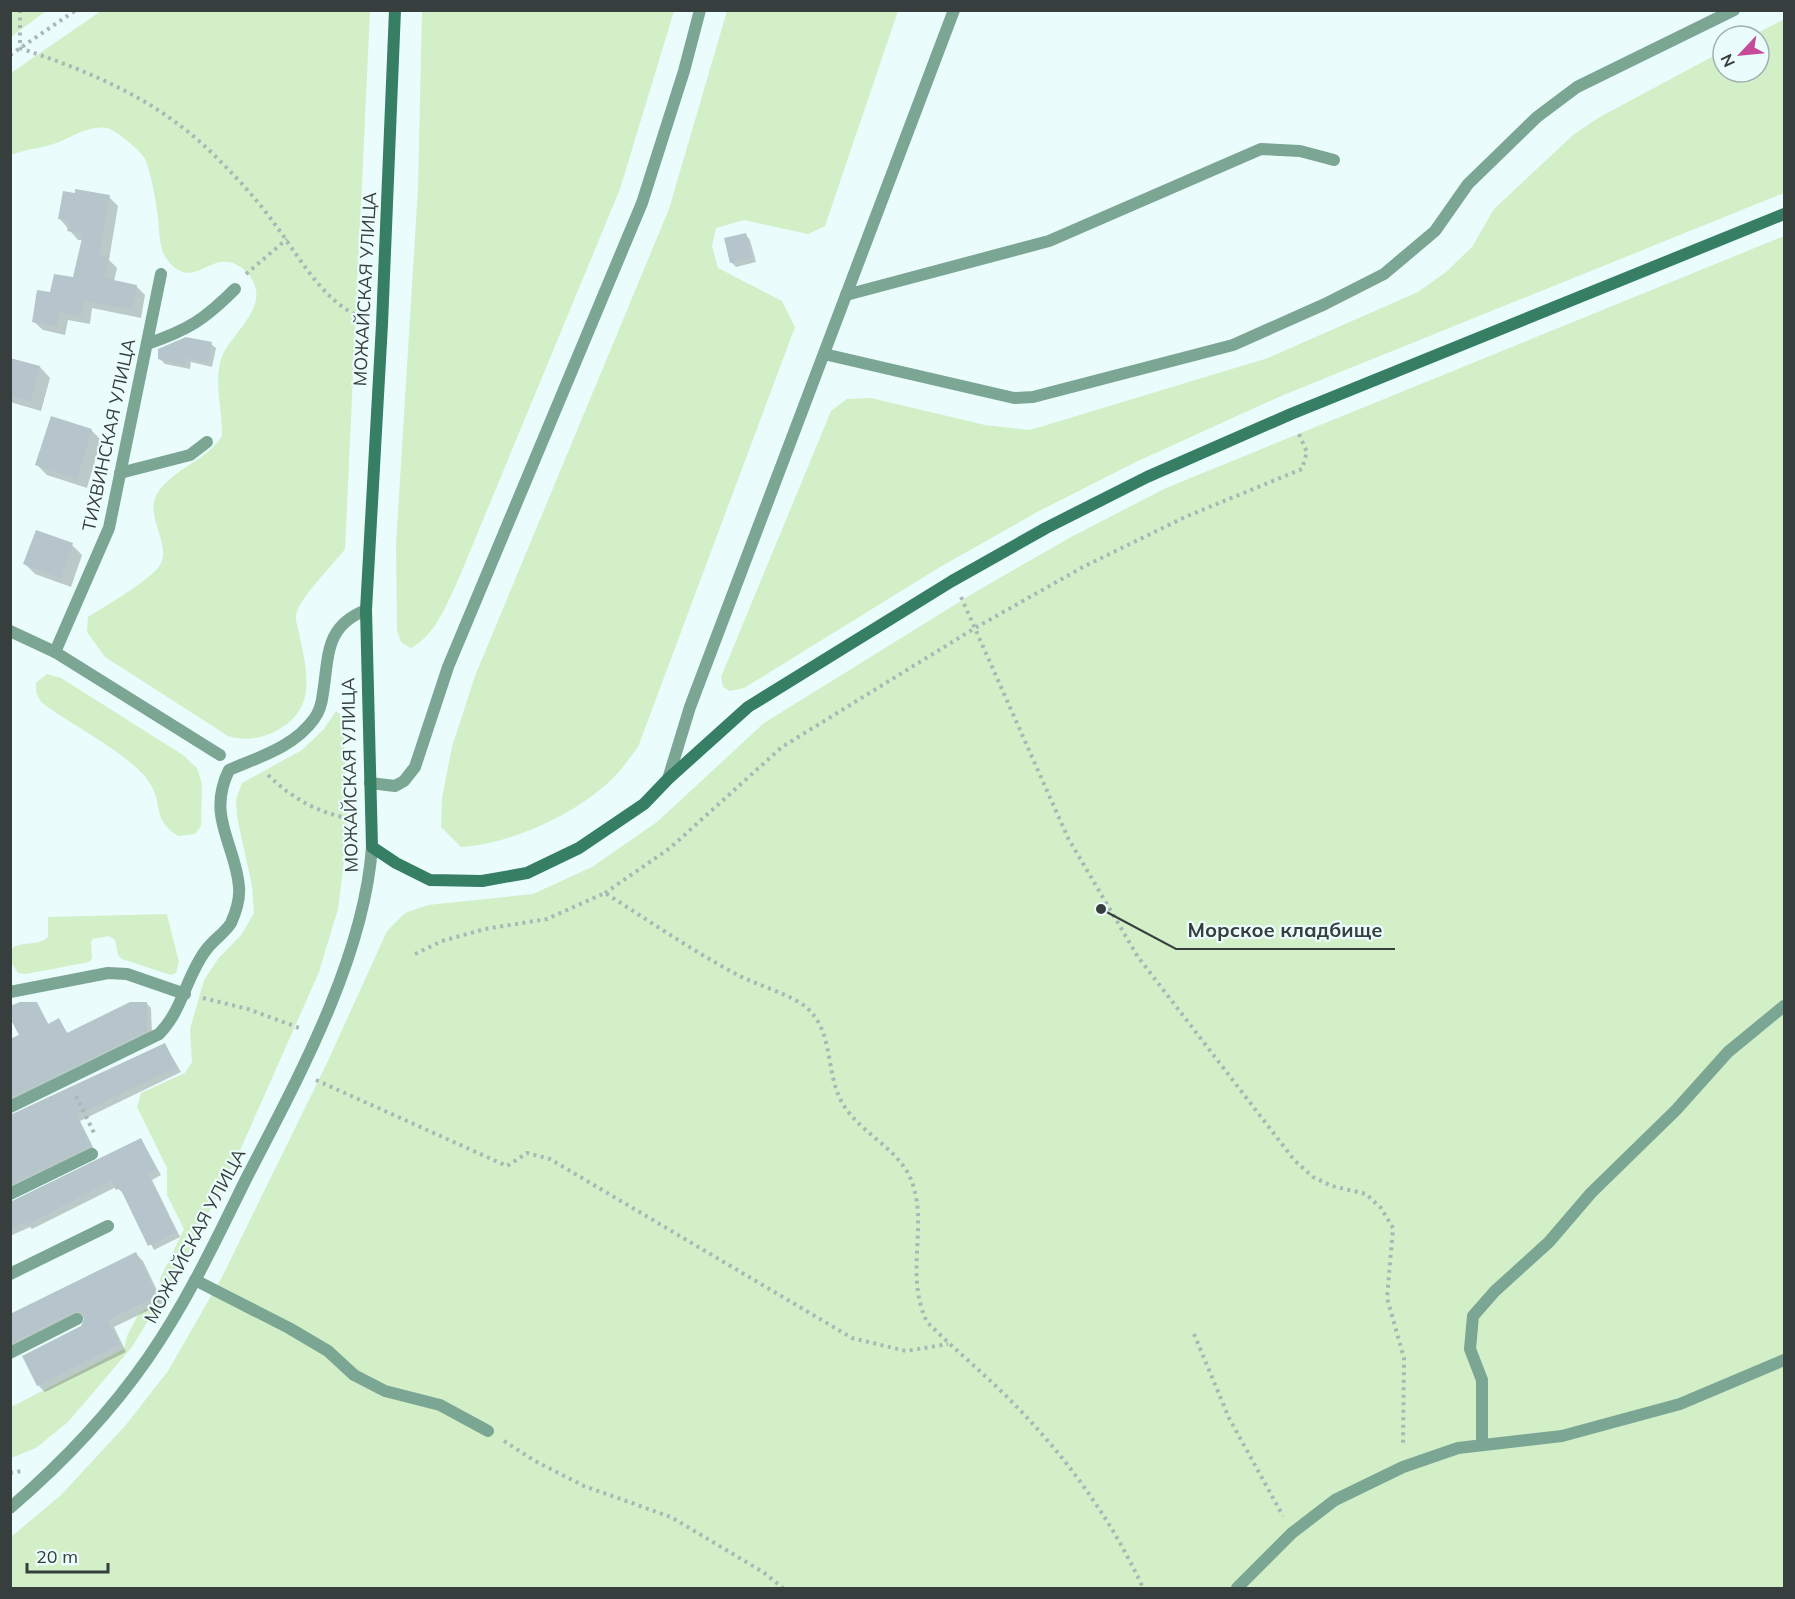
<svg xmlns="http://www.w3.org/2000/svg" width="1795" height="1599" viewBox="0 0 1795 1599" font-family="Mulish,sans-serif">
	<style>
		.green { fill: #d2efc8 }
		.shadow { fill: #0003 }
		.building { fill: #b6c5cb }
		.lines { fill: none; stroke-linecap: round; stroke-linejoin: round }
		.path { stroke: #a9b7b7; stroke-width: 4; stroke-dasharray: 3 4.5; stroke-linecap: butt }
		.service { stroke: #7aa693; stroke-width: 12 }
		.minor { stroke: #7aa693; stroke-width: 12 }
		.secondary { stroke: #367e64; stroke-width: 12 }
		.labels { text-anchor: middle; stroke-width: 4.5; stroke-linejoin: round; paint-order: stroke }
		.street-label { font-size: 18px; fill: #373e3e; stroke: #eafcfb }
		.leader { fill: none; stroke: #373e3e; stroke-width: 2 }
		.callout-dot { fill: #373e3e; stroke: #eafcfb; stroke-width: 2 }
		.callout-label { font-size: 20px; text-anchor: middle; font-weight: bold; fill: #373e3e; stroke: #eafcfb; stroke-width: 4.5; stroke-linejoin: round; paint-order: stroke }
	</style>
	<rect width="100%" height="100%" fill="#eafcfb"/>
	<g class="green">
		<path d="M 11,10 L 46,10 L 46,11 L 11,37 Z"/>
		<path d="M 101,11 L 370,11 L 345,549 C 333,565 299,598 296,615 C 295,621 299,631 300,638 C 308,675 316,710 276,731 C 260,739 245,741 228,736 L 105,657 L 87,632 L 88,617 C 107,605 142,585 157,569 C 176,549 143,516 157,494 C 173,468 205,462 222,436 C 223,410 212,379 223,354 C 232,335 260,313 256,290 C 253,273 235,257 216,263 C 201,268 190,280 174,267 C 158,254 160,236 158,217 C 156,202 151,172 145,159 C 141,151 115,129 107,128 C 89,125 74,136 59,142 C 44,148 26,149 11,155 L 11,73 Z"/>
		<path d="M 422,11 L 674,11 L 620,189 L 459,578 C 447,603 436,635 411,648 L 401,642 L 397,630 L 396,544 L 418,189 Z"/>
		<path d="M 727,11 L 898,11 L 825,226 L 808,234 L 744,220 L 716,228 L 712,246 L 718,268 L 782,301 L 795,327 L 638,747 C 630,757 623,768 615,776 C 579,813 512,844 461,847 L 441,827 L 442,798 L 452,747 L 475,676 L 669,209 Z"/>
		<path d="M 1784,19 L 1784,193 L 1281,396 L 1138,461 L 1039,511 L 940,567 L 744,688 L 730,691 L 723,687 L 721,677 L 831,411 L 847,399 L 871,398 L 985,425 L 1030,430 L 1268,358 L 1418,292 L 1446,272 L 1472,247 L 1494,209 L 1573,135 L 1598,118 L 1723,51 L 1723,72 L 1759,72 L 1759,36 L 1752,36 Z"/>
		<path d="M 1784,236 L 1784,1588 L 11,1588 L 11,1537 L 61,1495 L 125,1426 L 168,1371 L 222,1277 L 327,1063 L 387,931 L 405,913 L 428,905 L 533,894 L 592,867 L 657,822 L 764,723 L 977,591 L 1071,537 L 1166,488 Z"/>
		<path d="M 47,674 L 61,678 L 183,755 L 197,768 L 202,784 L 201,826 L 195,834 L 178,836 C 151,819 164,804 149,782 C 132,755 69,724 41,702 L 36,692 L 36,683 Z"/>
		<path d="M 336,711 L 343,717 L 348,829 L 338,909 L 319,972 L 238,1155 L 180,1269 L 132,1347 L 68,1422 L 36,1448 L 11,1458 L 11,1407 L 124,1349 L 127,1336 L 138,1315 L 159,1299 L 162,1292 L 160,1279 L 184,1229 L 167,1195 L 167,1168 L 137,1107 L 141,1093 L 185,1073 L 192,1062 L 190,1029 L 204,980 L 218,959 L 242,934 L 254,913 L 252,886 L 237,817 L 236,800 L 242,783 L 302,750 L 324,729 Z"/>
		<path d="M 167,914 L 179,962 L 176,973 L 171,975 L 122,959 L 118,955 L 115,940 L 109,936 L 93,939 L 91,942 L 92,958 L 89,962 L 26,974 L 18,973 L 11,962 L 11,949 C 21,940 38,947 48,937 L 48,917 Z"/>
	</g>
	<g class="shadow">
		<path d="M 109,197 L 118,206 L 109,260 L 117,268 L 114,281 L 136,286 L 145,295 L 141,318 L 92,308 L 90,324 L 68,320 L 65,335 L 43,330 L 33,321 L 51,294 L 74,279 L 83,240 L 78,240 L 59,218 Z"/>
		<path d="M 746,235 L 750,240 L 756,262 L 736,267 L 731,262 Z"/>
		<path d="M 211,344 L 216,348 L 212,367 L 191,362 L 190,369 L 165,364 L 160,359 Z"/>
		<path d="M 10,359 L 40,367 L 50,378 L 41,411 L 10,402 Z"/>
		<path d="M 91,430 L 101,440 L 87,488 L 47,475 L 37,465 Z"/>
		<path d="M 72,545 L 82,555 L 71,587 L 35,574 L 25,564 Z"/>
		<path d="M 36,1003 L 49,1025 L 59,1020 L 68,1034 L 146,1003 L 151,1008 L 152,1036 L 10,1106 L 10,1040 L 21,1035 Z"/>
		<path d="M 165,1045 L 181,1072 L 80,1121 L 95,1151 L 10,1193 L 10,1116 Z"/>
		<path d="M 141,1139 L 161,1175 L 152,1180 L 180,1237 L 154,1250 L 124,1194 L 116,1187 L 32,1229 L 30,1227 L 10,1236 L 10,1203 Z"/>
		<path d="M 136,1254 L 143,1261 L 163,1303 L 114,1327 L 126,1352 L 45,1392 L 38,1385 L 87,1319 L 81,1318 L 10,1348 L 10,1315 Z"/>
	</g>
	<g class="building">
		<path d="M 75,189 L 110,195 L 99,255 L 109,257 L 104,278 L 137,285 L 132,310 L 84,300 L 81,316 L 59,312 L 57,326 L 32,322 L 37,290 L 50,292 L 54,274 L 73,277 L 83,234 L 67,231 L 69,221 L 58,219 L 63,191 L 75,193 Z"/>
		<path d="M 746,233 L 752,257 L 730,263 L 724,238 Z"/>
		<path d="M 186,337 L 212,342 L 208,363 L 187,358 L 185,365 L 158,359 L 158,349 Z"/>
		<path d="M 10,358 L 40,366 L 31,401 L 10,396 Z"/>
		<path d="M 51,416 L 92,429 L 77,479 L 35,465 Z"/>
		<path d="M 36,530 L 73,543 L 61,578 L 23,564 Z"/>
		<path d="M 20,1002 L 37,1002 L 48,1024 L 59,1018 L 67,1033 L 130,1002 L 147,1002 L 147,1031 L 10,1098 L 10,1039 L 19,1035 L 10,1018 L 10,1006 Z"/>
		<path d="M 165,1043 L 177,1067 L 76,1115 L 91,1146 L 10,1185 L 10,1115 Z"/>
		<path d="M 141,1138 L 157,1170 L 148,1174 L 176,1232 L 148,1246 L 120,1188 L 116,1190 L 111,1181 L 26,1225 L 25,1222 L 10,1229 L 10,1202 Z"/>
		<path d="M 136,1252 L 157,1296 L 107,1320 L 120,1344 L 37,1386 L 22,1356 L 81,1326 L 85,1316 L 81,1312 L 73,1312 L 14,1342 L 10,1334 L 10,1314 Z"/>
	</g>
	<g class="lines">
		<g class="path">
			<path d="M 20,10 L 20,48 C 96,74 162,101 220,161 C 239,180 258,201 274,223 C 299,256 323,303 363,318"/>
			<path d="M 10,55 L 76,10"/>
			<path d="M 246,274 L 287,239"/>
			<path d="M 961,597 L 1068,838 L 1138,957 L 1295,1161 L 1313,1177 L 1332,1186 L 1366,1194 L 1381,1208 L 1393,1228 L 1387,1298 L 1404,1358 L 1403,1447"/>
			<path d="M 268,775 C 293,799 318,813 352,819"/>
			<path d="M 605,893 L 670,848 L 782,747 L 975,628 L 1083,567 L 1185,517 L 1302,469 L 1307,452 L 1298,432"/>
			<path d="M 415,954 L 442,941 L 485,929 L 547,919 L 605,893 C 648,920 691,950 736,974 C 754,984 792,995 806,1007 C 837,1034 823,1079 847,1110 C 865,1135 894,1147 909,1175 C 931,1221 903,1272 927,1322 C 955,1350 987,1376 1014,1404 C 1067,1458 1112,1520 1143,1588"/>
			<path d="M 203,998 L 248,1009 L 302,1029"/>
			<path d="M 316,1080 L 507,1166 L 527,1153 L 550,1159 L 852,1338 L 906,1351 L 948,1344"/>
			<path d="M 76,1096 L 95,1135"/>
			<path d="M 1194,1334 L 1229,1418 L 1283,1516"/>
			<path d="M 504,1441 L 535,1461 L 584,1486 L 671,1517 L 763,1572 L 783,1588"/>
			<path d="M 10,1473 L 22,1471"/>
		</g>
		<g class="service">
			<path d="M 846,295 L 1049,241 L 1261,149 L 1300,151 L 1334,160"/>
			<path d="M 147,344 C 188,330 204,320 235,289"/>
			<path d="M 824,354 L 1014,398 L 1033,397 L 1233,345 L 1325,304 L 1384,274 L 1435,231 L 1468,184 L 1501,152 L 1537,117 L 1577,87 L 1734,10"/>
			<path d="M 120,473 L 190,455 L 207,442"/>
			<path d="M 10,631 L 55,652 L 220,755"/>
			<path d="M 55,652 L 109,528 L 161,274"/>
			<path d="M 668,779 L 690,707 L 954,10"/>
			<path d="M 10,992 L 108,973 L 127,974 L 185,994"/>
			<path d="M 10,1107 L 159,1034 C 183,1010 186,976 206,950 C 213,940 225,933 231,923 C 236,912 240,899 239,887 C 236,845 206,817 229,770 C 259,757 294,747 314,719 C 320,711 322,703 323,693 C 329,655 325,626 366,610"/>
			<path d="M 10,1194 L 92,1154"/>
			<path d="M 10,1274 L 108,1226"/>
			<path d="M 195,1280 L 289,1328 L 328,1351 L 354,1375 L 385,1391 L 440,1405 L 488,1431"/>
			<path d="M 10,1353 L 77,1319"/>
			<path d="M 1482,1444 L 1482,1380 L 1470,1349 L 1473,1316 L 1495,1291 L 1549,1242 L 1591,1193 L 1676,1110 L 1728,1052 L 1784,1006"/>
			<path d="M 1237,1588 L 1292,1533 L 1335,1500 L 1403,1467 L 1458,1448 L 1562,1436 L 1680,1404 L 1784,1360"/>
		</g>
		<g class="minor">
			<path d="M 370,783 L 395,786 L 404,781 L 415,767 L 448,667 L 642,203 L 684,71 L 700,10"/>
			<path d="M 10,1508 C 61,1464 110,1413 148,1358 C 187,1302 216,1240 246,1179 C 297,1080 364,959 372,847"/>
		</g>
		<path class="secondary" d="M 395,10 L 382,324 L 366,610 L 372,847 L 396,863 L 430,880 L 482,881 L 527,873 L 579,848 L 644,804 L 668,779 L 748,707 L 952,581 L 1046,528 L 1147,477 L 1291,414 L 1784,214"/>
	</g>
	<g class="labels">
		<g class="street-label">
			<text transform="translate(365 289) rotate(-87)" y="6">МОЖАЙСКАЯ УЛИЦА</text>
			<text transform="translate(109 435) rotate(-78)" y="6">ТИХВИНСКАЯ УЛИЦА</text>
			<text transform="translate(350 775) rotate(-91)" y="6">МОЖАЙСКАЯ УЛИЦА</text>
			<text transform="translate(195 1236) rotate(-62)" y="6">МОЖАЙСКАЯ УЛИЦА</text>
		</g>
	</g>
	<path class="leader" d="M1101 909L1176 949H1395"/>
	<circle class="callout-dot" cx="1101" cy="909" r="6"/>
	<g class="callout-label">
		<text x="1285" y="937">Морское кладбище</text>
	</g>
	<rect width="1795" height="1599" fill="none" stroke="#373e3e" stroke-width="24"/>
	<g transform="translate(1741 54) rotate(244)"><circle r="28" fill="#eafcfb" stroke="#a2b0af" stroke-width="1.5"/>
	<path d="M0-4.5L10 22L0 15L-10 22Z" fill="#c54a9a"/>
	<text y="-9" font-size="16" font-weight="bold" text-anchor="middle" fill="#373e3e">N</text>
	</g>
	<path d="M27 1563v9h81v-9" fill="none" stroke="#373e3e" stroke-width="3"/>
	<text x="36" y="1563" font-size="18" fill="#373e3e" stroke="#eafcfb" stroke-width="4.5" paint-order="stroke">20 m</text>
</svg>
